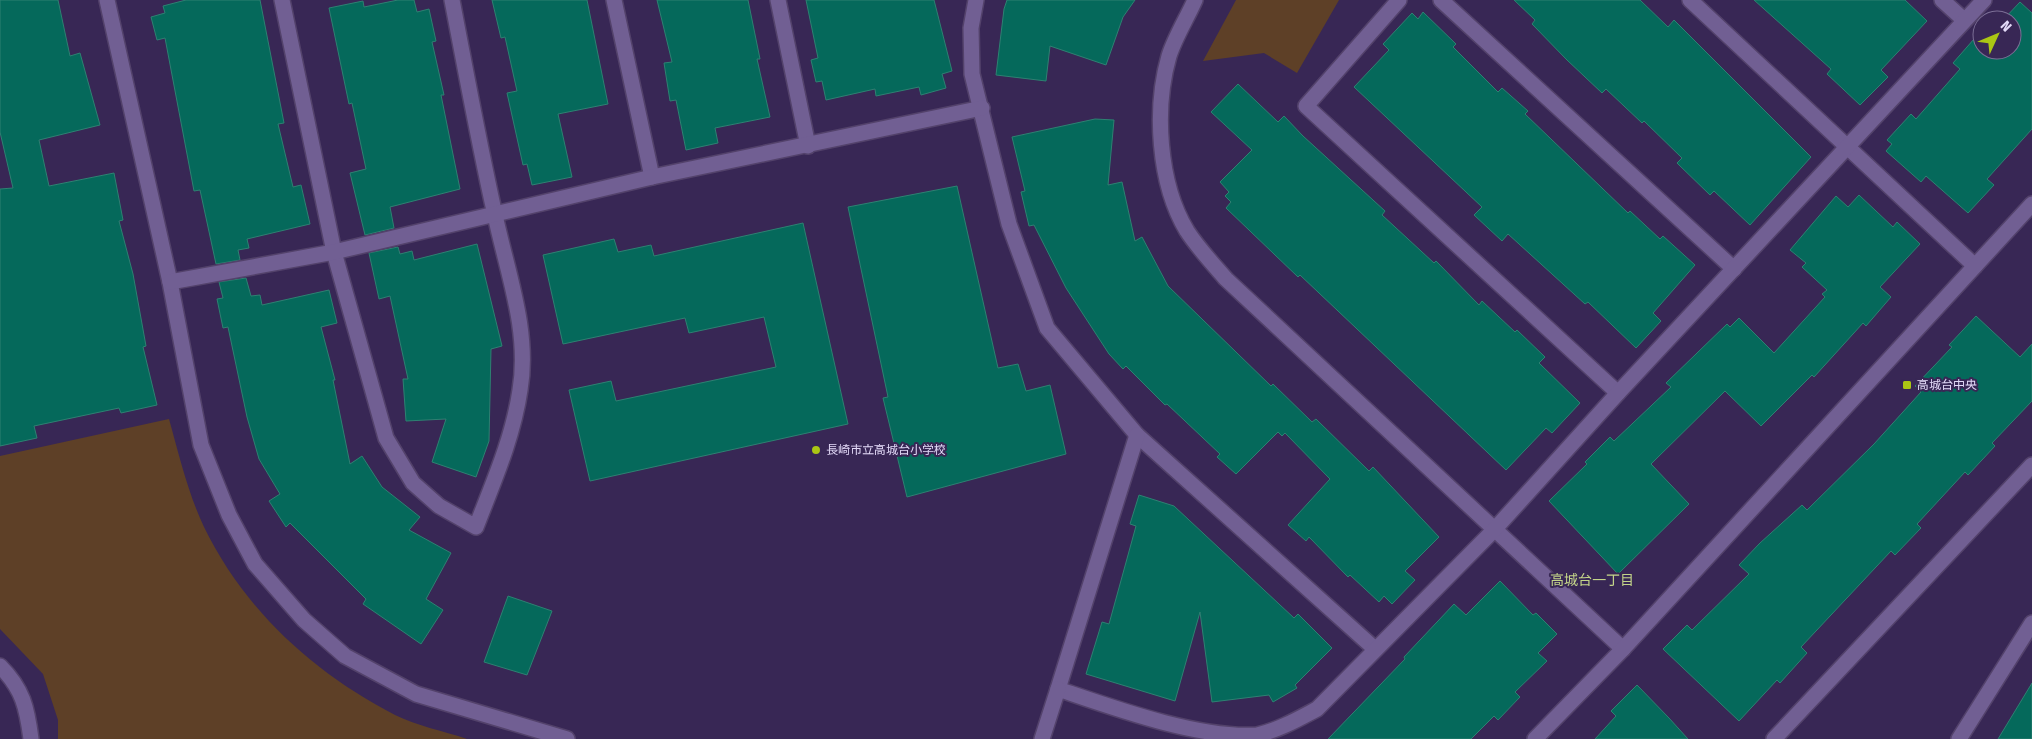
<svg xmlns="http://www.w3.org/2000/svg" width="2032" height="739" viewBox="0 0 2032 739" font-family="'Fira Sans Condensed','Noto Sans JP',sans-serif">
	<style>
		.green { fill: #5e4027 }
		.building { fill: #05695b; stroke: #2e8172 }
		.lines { fill: none; stroke-linecap: round; stroke-linejoin: round }
		.minor-casing { stroke: #53426b; stroke-width: 18 }
		.minor { stroke: #715f93; stroke-width: 15 }
		.poi-dot { fill: #abc614; stroke: #382755; stroke-width: 2 }
		.labels { text-anchor: middle; stroke-width: 4; stroke-linejoin: round; paint-order: stroke }
		.poi-label { font-size: 12px; fill: #e3daf8; stroke: #382755; text-anchor: start }
		.neighbourhood-label { font-size: 14px; fill: #c3d489; stroke: #382755 }
	</style>
	<rect width="100%" height="100%" fill="#382755"/>
	<g class="green">
		<path d="M 1236,0 L 1339,0 L 1297,73 L 1264,53 L 1203,61 Z"/>
		<path d="M 169,419 C 179,455 188,493 204,527 C 245,611 314,673 395,715 C 417,726 444,731 467,739 L 58,739 L 58,720 L 43,674 L 0,629 L 0,456 Z"/>
	</g>
	<g class="building">
		<path d="M 0,0 L 58,0 L 70,56 L 80,53 L 100,125 L 39,140 L 49,186 L 114,173 L 123,220 L 119,221 L 133,274 L 146,346 L 143,347 L 157,405 L 121,413 L 119,408 L 34,426 L 37,438 L 0,446 L 0,189 L 13,188 L 0,132 Z"/>
		<path d="M 186,0 L 260,0 L 284,123 L 278,124 L 293,187 L 301,185 L 310,224 L 247,239 L 249,248 L 238,250 L 240,260 L 216,264 L 200,190 L 194,191 L 165,38 L 157,40 L 151,17 L 165,13 L 163,6 Z"/>
		<path d="M 398,0 L 414,0 L 417,12 L 429,9 L 436,41 L 432,42 L 444,95 L 441,95 L 460,189 L 390,207 L 394,228 L 365,235 L 350,173 L 366,169 L 352,103 L 349,104 L 329,8 L 363,1 L 364,7 Z"/>
		<path d="M 492,0 L 587,0 L 608,104 L 558,114 L 572,177 L 532,185 L 527,164 L 523,165 L 507,93 L 517,91 L 505,37 L 501,38 Z"/>
		<path d="M 657,0 L 748,0 L 760,59 L 757,59 L 770,117 L 715,128 L 718,143 L 686,150 L 676,100 L 670,101 L 664,63 L 672,62 Z"/>
		<path d="M 806,0 L 934,0 L 952,71 L 942,74 L 946,88 L 921,95 L 919,87 L 876,96 L 875,89 L 826,100 L 822,81 L 816,82 L 811,60 L 818,58 Z"/>
		<path d="M 1007,0 L 1135,0 L 1123,17 L 1106,65 L 1050,46 L 1046,81 L 996,75 L 1004,9 Z"/>
		<path d="M 1514,0 L 1640,0 L 1668,27 L 1674,20 L 1811,157 L 1750,225 L 1714,191 L 1710,195 L 1677,163 L 1682,158 L 1644,121 L 1642,123 L 1606,89 L 1602,93 L 1567,60 L 1532,24 L 1535,20 Z"/>
		<path d="M 1754,0 L 1905,0 L 1927,21 L 1881,70 L 1888,77 L 1860,105 L 1827,74 L 1831,69 Z"/>
		<path d="M 2020,2 L 2032,13 L 2032,129 L 1987,179 L 1994,185 L 1968,213 L 1926,176 L 1921,182 L 1886,151 L 1892,144 L 1887,140 L 1911,114 L 1916,119 L 1960,69 L 1953,63 L 1974,39 L 1981,45 L 1982,43 L 1982,50 L 2012,50 L 2012,20 L 2003,20 Z"/>
		<path d="M 1423,12 L 1456,44 L 1453,47 L 1498,92 L 1502,88 L 1528,111 L 1525,114 L 1628,213 L 1630,211 L 1660,239 L 1663,236 L 1695,265 L 1653,313 L 1661,321 L 1636,348 L 1588,302 L 1585,304 L 1508,234 L 1502,241 L 1474,215 L 1482,207 L 1354,87 L 1389,50 L 1383,44 L 1412,13 L 1418,19 Z"/>
		<path d="M 1238,84 L 1278,122 L 1284,116 L 1303,136 L 1385,211 L 1382,215 L 1434,263 L 1436,261 L 1479,305 L 1482,301 L 1515,332 L 1517,330 L 1545,357 L 1539,363 L 1580,403 L 1552,433 L 1546,428 L 1506,470 L 1300,275 L 1298,277 L 1226,208 L 1231,202 L 1225,196 L 1229,192 L 1220,182 L 1252,150 L 1211,112 Z"/>
		<path d="M 1095,119 L 1114,120 L 1108,185 L 1122,182 L 1135,241 L 1142,237 L 1168,286 L 1271,386 L 1273,384 L 1312,422 L 1316,419 L 1369,471 L 1373,467 L 1439,537 L 1405,571 L 1415,580 L 1392,604 L 1384,596 L 1379,602 L 1350,575 L 1348,577 L 1309,537 L 1306,541 L 1288,525 L 1330,479 L 1285,433 L 1282,436 L 1278,432 L 1236,474 L 1217,457 L 1220,454 L 1167,404 L 1165,405 L 1126,366 L 1123,369 L 1109,354 L 1066,288 L 1034,225 L 1029,226 L 1021,192 L 1025,191 L 1012,137 Z"/>
		<path d="M 957,186 L 998,368 L 1018,364 L 1026,391 L 1050,385 L 1066,454 L 907,497 L 883,398 L 888,397 L 848,207 Z"/>
		<path d="M 1859,195 L 1893,227 L 1897,222 L 1920,244 L 1880,287 L 1891,297 L 1866,326 L 1863,323 L 1814,377 L 1812,375 L 1761,426 L 1725,391 L 1651,464 L 1689,504 L 1618,574 L 1549,501 L 1587,464 L 1585,462 L 1610,437 L 1614,441 L 1671,387 L 1666,383 L 1727,324 L 1730,327 L 1739,318 L 1774,353 L 1825,297 L 1822,294 L 1827,290 L 1802,267 L 1806,263 L 1790,250 L 1836,196 L 1848,207 Z"/>
		<path d="M 803,223 L 848,424 L 590,481 L 569,390 L 611,381 L 616,401 L 776,367 L 764,317 L 689,333 L 685,318 L 563,344 L 543,255 L 614,239 L 618,252 L 651,245 L 654,256 Z"/>
		<path d="M 477,244 L 502,346 L 491,349 L 489,441 L 476,477 L 432,462 L 446,419 L 406,421 L 403,379 L 408,379 L 390,296 L 379,299 L 369,253 L 398,247 L 400,254 L 412,251 L 414,260 Z"/>
		<path d="M 246,278 L 251,296 L 260,295 L 262,305 L 329,290 L 337,323 L 321,327 L 335,380 L 333,380 L 350,464 L 362,456 L 382,487 L 420,517 L 409,530 L 451,553 L 426,599 L 443,610 L 421,644 L 363,604 L 366,599 L 290,523 L 286,527 L 269,501 L 280,494 L 259,459 L 247,417 L 228,327 L 223,328 L 217,299 L 223,298 L 219,282 Z"/>
		<path d="M 1976,316 L 2020,357 L 2032,344 L 2032,401 L 1992,443 L 1995,446 L 1968,475 L 1965,472 L 1917,524 L 1921,528 L 1895,555 L 1891,551 L 1801,647 L 1807,653 L 1780,683 L 1777,680 L 1739,721 L 1663,649 L 1687,625 L 1692,630 L 1749,574 L 1739,565 L 1760,543 L 1802,505 L 1807,510 L 1874,444 L 1921,392 L 1915,386 L 1952,347 L 1949,345 Z"/>
		<path d="M 1139,495 L 1174,506 L 1294,618 L 1298,614 L 1332,648 L 1295,685 L 1297,688 L 1273,702 L 1269,695 L 1212,702 L 1200,612 L 1175,701 L 1086,674 L 1102,622 L 1109,624 L 1136,526 L 1130,524 Z"/>
		<path d="M 1500,581 L 1533,615 L 1536,613 L 1557,634 L 1538,653 L 1547,661 L 1515,692 L 1520,697 L 1498,720 L 1494,716 L 1471,739 L 1328,739 L 1405,659 L 1404,657 L 1454,604 L 1466,615 Z"/>
		<path d="M 508,596 L 552,611 L 527,675 L 484,662 Z"/>
		<path d="M 2032,683 L 2032,739 L 1998,739 Z"/>
		<path d="M 1637,685 L 1669,718 L 1688,739 L 1595,739 L 1616,716 L 1611,711 Z"/>
	</g>
	<g class="lines">
		<g class="minor-casing">
			<g id="minor">
				<path d="M 107,0 L 170,282 L 201,445 L 229,515 L 255,564 L 304,620 L 345,656 L 416,694 L 567,739"/>
				<path d="M 282,0 L 334,252 L 386,438 L 413,483 L 439,506 L 476,527 C 493,483 513,438 520,390 C 530,331 507,272 495,215 C 479,144 466,72 452,0"/>
				<path d="M 614,0 L 652,177"/>
				<path d="M 778,0 L 808,146"/>
				<path d="M 976,0 L 971,28 L 972,74 L 1009,224 L 1047,328 L 1137,435 L 1375,649"/>
				<path d="M 1195,0 C 1187,18 1175,37 1169,56 C 1154,108 1158,183 1187,231 C 1198,248 1213,264 1226,279 L 1623,649"/>
				<path d="M 1399,0 L 1306,106 L 1618,393"/>
				<path d="M 1441,0 L 1734,269"/>
				<path d="M 1690,0 L 1975,266"/>
				<path d="M 1942,0 L 1964,20"/>
				<path d="M 170,282 L 334,252 L 652,177 L 982,108"/>
				<path d="M 1137,435 L 1058,689 C 1114,708 1199,739 1257,735 C 1279,730 1298,719 1317,709 L 1494,530 L 1618,393 L 1984,0"/>
				<path d="M 0,666 C 23,689 27,708 31,739"/>
				<path d="M 1042,739 L 1058,689"/>
				<path d="M 1535,739 L 1623,649 L 2032,204"/>
				<path d="M 1774,739 L 2032,465"/>
				<path d="M 1959,739 L 2032,623"/>
			</g>
		</g>
		<use href="#minor" class="minor"/>
	</g>
	<g class="poi-dot">
		<rect x="1902" y="380" width="10" height="10" rx="2.5"/>
		<circle cx="816" cy="450" r="5"/>
	</g>
	<g class="labels">
		<g class="poi-label">
			<text x="1917" y="389">高城台中央</text>
			<text x="826" y="454">長崎市立高城台小学校</text>
		</g>
		<g class="neighbourhood-label">
			<text x="1592" y="585">高城台一丁目</text>
		</g>
	</g>
	<g transform="translate(1997 35) rotate(46)"><circle r="24" fill="#382755" stroke="#7c6f96"/>
	<path d="M0-4L9 19L0 12L-9 19Z" fill="#abc614"/>
	<text y="-8" font-size="14" font-weight="bold" text-anchor="middle" fill="#e3daf8">N</text>
	</g>
</svg>
